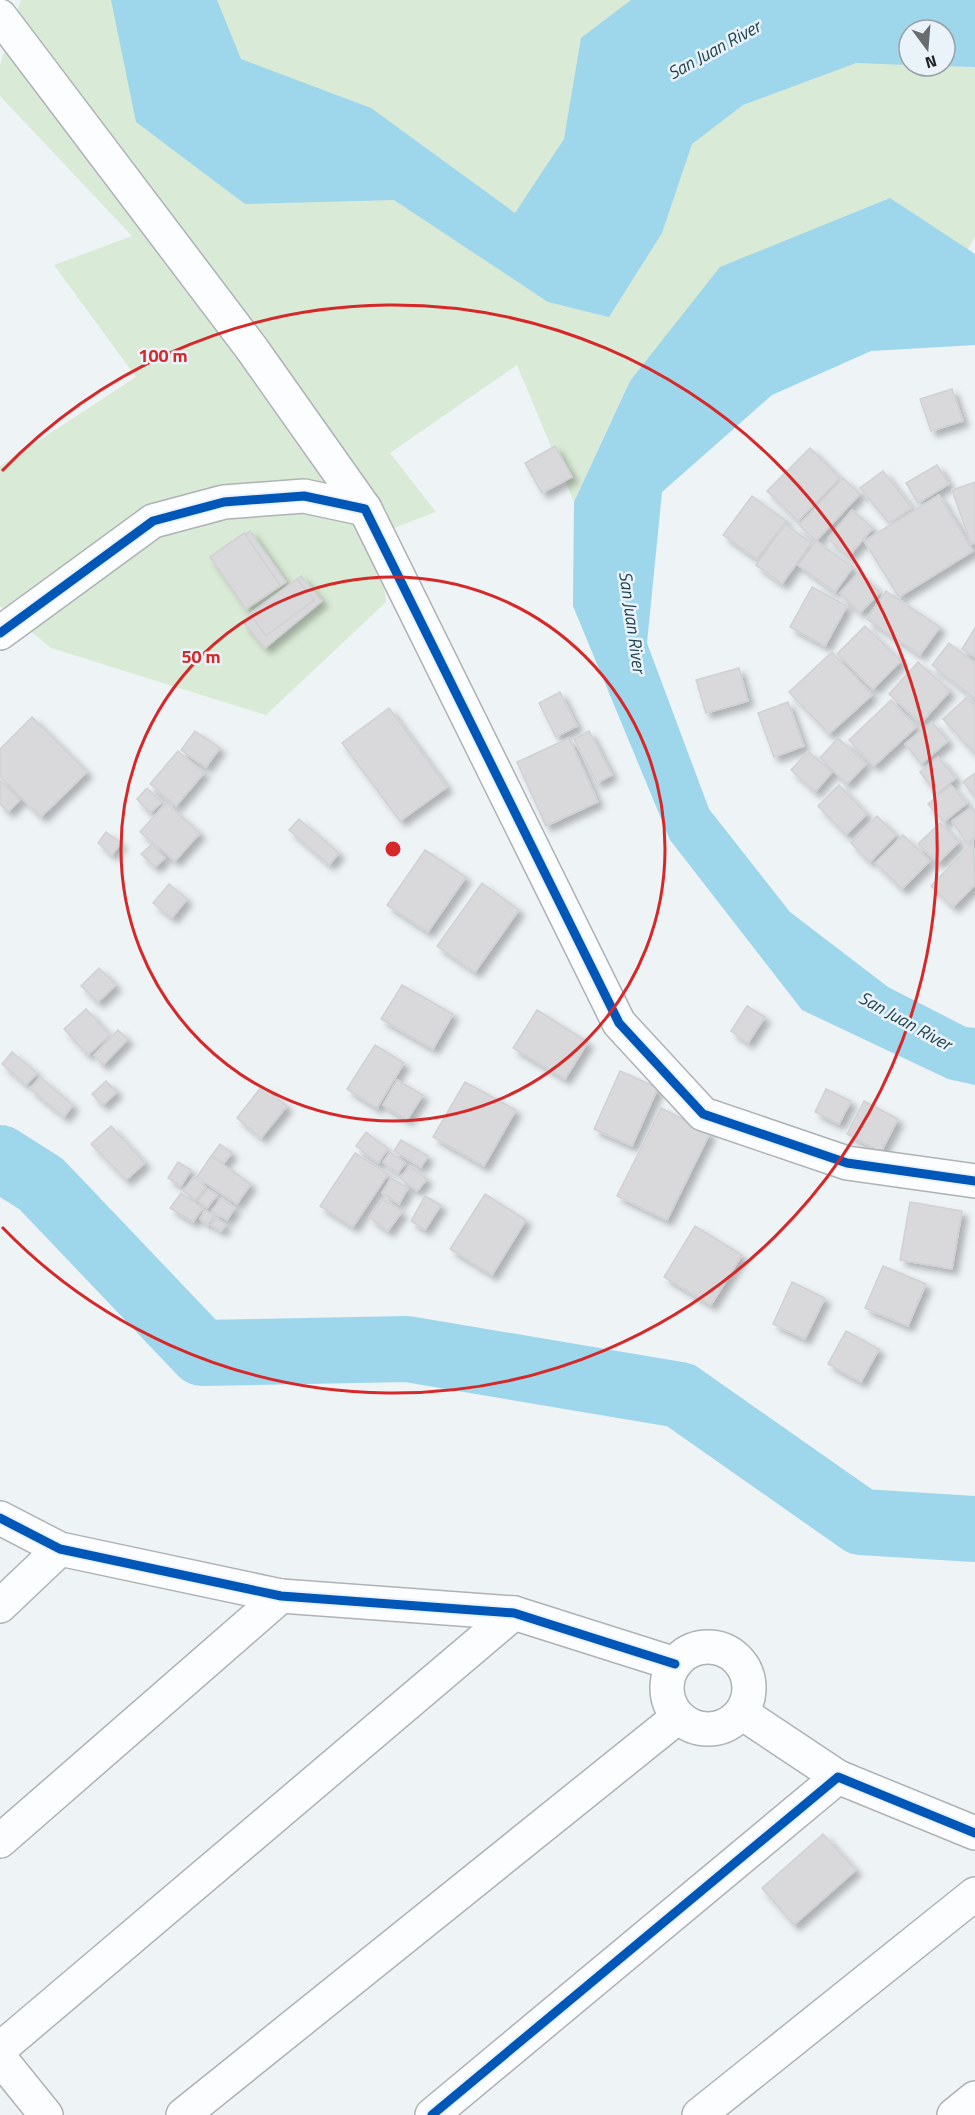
<svg xmlns="http://www.w3.org/2000/svg" width="975" height="2115" viewBox="0 0 975 2115" font-family="'Titillium Web',sans-serif">
	<style>
		.green { fill: #d9ead6; fill-rule: evenodd }
		.water { fill: #9ed6ec }
		.lines { fill: none; stroke-linecap: round; stroke-linejoin: round }
		.river { stroke: #9ed6ec; stroke-width: 66 }
		.building { fill: #d9d9db; stroke: #d1d1d4; stroke-width: 1.5; filter: url(#shadow) }
		.minor-casing { stroke: #aeb2b5; stroke-width: 36 }
		.minor { stroke: #fcfdfe; stroke-width: 33 }
		.cycleway-casing { stroke: #ebf3fa; stroke-width: 13 }
		.cycleway { stroke: #0057b8; stroke-width: 9 }
		.ring { fill: none; stroke: #d62828; stroke-width: 3 }
		.labels { text-anchor: middle; stroke-width: 5; stroke-linejoin: round; paint-order: stroke }
		.water-label { font-size: 18px; font-style: italic; fill: #1e424f; stroke: #ebf3fa }
		.centre { fill: #d62828; stroke: #ebf3fa; stroke-width: 3 }
		.ring-label { font-size: 18px; text-anchor: middle; font-weight: bold; fill: #d62828; stroke: #ebf3fa; stroke-width: 5; stroke-linejoin: round; paint-order: stroke }
	</style>
	<defs>
		<filter id="shadow"><feDropShadow dx="5.5" dy="5.5" stdDeviation="3" flood-color="#0004"/></filter>
	</defs>
	<rect width="100%" height="100%" fill="#eef3f6"/>
	<path class="green" d="M 21,0 L 975,0 L 975,236 L 967,251 L 890,198 L 629,383 L 574,502 L 517,365 L 390,453 L 436,512 L 378,534 L 386,602 L 266,715 L 51,648 L 0,606 L 0,466 L 136,377 L 54,265 L 132,236 L 0,96 L 0,65 ZM 909,30 L 945,30 L 945,66 L 909,66 Z"/>
	<g class="water">
		<path d="M 111,0 L 217,0 L 241,59 L 371,108 L 515,213 L 564,139 L 581,38 L 631,0 L 975,0 L 975,67 L 943,66 L 945,30 L 909,30 L 909,65 L 856,63 L 743,105 L 692,144 L 662,233 L 609,317 L 548,302 L 394,200 L 245,204 L 136,122 Z"/>
		<path d="M 890,198 L 975,254 L 975,345 L 871,351 L 772,395 L 662,492 L 647,643 L 709,809 L 790,912 L 888,987 L 966,1027 L 975,1028 L 975,1085 L 948,1079 L 802,1010 L 670,840 L 573,606 L 574,502 L 630,381 L 720,267 Z"/>
	</g>
	<g class="lines">
		<path class="river" d="M 0,1158 L 41,1184 L 202,1353 L 407,1349 L 680,1395 L 861,1522 L 975,1529"/>
	</g>
	<g class="building">
		<path d="M 952,389 L 963,421 L 931,431 L 920,399 Z"/>
		<path d="M 555,446 L 572,477 L 542,493 L 525,463 Z"/>
		<path d="M 810,448 L 840,478 L 798,521 L 767,491 Z"/>
		<path d="M 937,465 L 949,484 L 918,503 L 906,483 Z"/>
		<path d="M 883,471 L 912,508 L 889,523 L 860,488 Z"/>
		<path d="M 843,478 L 860,494 L 816,541 L 799,525 Z"/>
		<path d="M 975,482 L 975,542 L 971,544 L 952,490 Z"/>
		<path d="M 939,495 L 973,551 L 899,597 L 864,541 Z"/>
		<path d="M 752,496 L 786,521 L 757,559 L 723,535 Z"/>
		<path d="M 852,510 L 873,528 L 849,556 L 828,539 Z"/>
		<path d="M 785,524 L 811,543 L 782,584 L 756,565 Z"/>
		<path d="M 250,531 L 286,582 L 249,607 L 214,557 Z"/>
		<path d="M 244,533 L 280,585 L 246,609 L 210,557 Z"/>
		<path d="M 816,541 L 853,567 L 835,592 L 798,565 Z"/>
		<path d="M 859,573 L 880,592 L 860,613 L 840,593 Z"/>
		<path d="M 301,576 L 322,601 L 265,648 L 244,623 Z"/>
		<path d="M 297,579 L 314,600 L 266,636 L 250,614 Z"/>
		<path d="M 812,587 L 847,606 L 825,646 L 790,627 Z"/>
		<path d="M 886,591 L 940,627 L 920,655 L 867,619 Z"/>
		<path d="M 865,626 L 901,661 L 873,689 L 837,654 Z"/>
		<path d="M 975,628 L 975,657 L 962,649 Z"/>
		<path d="M 949,643 L 975,663 L 975,699 L 932,665 Z"/>
		<path d="M 832,652 L 872,695 L 829,734 L 789,692 Z"/>
		<path d="M 918,662 L 950,691 L 921,723 L 889,694 Z"/>
		<path d="M 739,668 L 748,701 L 706,713 L 696,680 Z"/>
		<path d="M 560,692 L 577,726 L 556,737 L 539,703 Z"/>
		<path d="M 967,697 L 975,706 L 975,754 L 943,719 Z"/>
		<path d="M 891,700 L 916,727 L 874,766 L 849,740 Z"/>
		<path d="M 788,702 L 804,746 L 774,757 L 758,713 Z"/>
		<path d="M 389,708 L 447,787 L 400,821 L 342,743 Z"/>
		<path d="M 32,717 L 87,772 L 41,817 L 0,777 L 0,749 Z"/>
		<path d="M 932,722 L 948,741 L 921,764 L 905,744 Z"/>
		<path d="M 195,731 L 220,748 L 206,767 L 181,750 Z"/>
		<path d="M 589,731 L 612,775 L 597,783 L 574,739 Z"/>
		<path d="M 569,738 L 598,802 L 546,826 L 517,762 Z"/>
		<path d="M 838,738 L 866,764 L 847,784 L 820,758 Z"/>
		<path d="M 178,751 L 204,773 L 176,806 L 150,784 Z"/>
		<path d="M 808,751 L 832,772 L 815,792 L 791,770 Z"/>
		<path d="M 938,757 L 956,778 L 937,794 L 920,772 Z"/>
		<path d="M 975,773 L 975,797 L 963,782 Z"/>
		<path d="M 0,780 L 20,800 L 8,812 L 0,804 Z"/>
		<path d="M 839,785 L 867,814 L 846,835 L 818,806 Z"/>
		<path d="M 951,785 L 967,803 L 944,822 L 928,804 Z"/>
		<path d="M 147,788 L 162,802 L 150,813 L 137,799 Z"/>
		<path d="M 166,803 L 200,833 L 175,861 L 140,832 Z"/>
		<path d="M 972,807 L 975,812 L 975,838 L 967,843 L 952,821 Z"/>
		<path d="M 877,816 L 896,835 L 870,862 L 851,843 Z"/>
		<path d="M 299,819 L 339,853 L 329,865 L 289,830 Z"/>
		<path d="M 940,823 L 959,842 L 938,863 L 918,844 Z"/>
		<path d="M 106,832 L 121,843 L 112,855 L 98,843 Z"/>
		<path d="M 903,835 L 930,861 L 902,889 L 875,863 Z"/>
		<path d="M 973,842 L 975,885 L 953,907 L 931,886 Z"/>
		<path d="M 152,844 L 165,858 L 155,867 L 141,854 Z"/>
		<path d="M 425,850 L 466,877 L 428,932 L 387,905 Z"/>
		<path d="M 482,883 L 519,910 L 475,972 L 437,946 Z"/>
		<path d="M 169,884 L 187,899 L 172,918 L 153,903 Z"/>
		<path d="M 99,968 L 116,985 L 98,1002 L 81,986 Z"/>
		<path d="M 402,985 L 453,1014 L 433,1049 L 381,1019 Z"/>
		<path d="M 747,1006 L 765,1017 L 748,1043 L 731,1031 Z"/>
		<path d="M 86,1009 L 110,1035 L 88,1055 L 64,1029 Z"/>
		<path d="M 537,1010 L 588,1042 L 565,1079 L 513,1048 Z"/>
		<path d="M 118,1030 L 128,1039 L 103,1065 L 94,1055 Z"/>
		<path d="M 375,1045 L 404,1063 L 377,1108 L 347,1089 Z"/>
		<path d="M 12,1052 L 37,1073 L 26,1085 L 2,1064 Z"/>
		<path d="M 620,1071 L 658,1088 L 632,1146 L 594,1129 Z"/>
		<path d="M 40,1077 L 73,1105 L 64,1117 L 30,1089 Z"/>
		<path d="M 397,1080 L 423,1095 L 407,1120 L 383,1105 Z"/>
		<path d="M 106,1081 L 117,1092 L 103,1105 L 92,1094 Z"/>
		<path d="M 465,1082 L 516,1110 L 484,1166 L 433,1137 Z"/>
		<path d="M 262,1086 L 287,1106 L 261,1138 L 237,1118 Z"/>
		<path d="M 826,1089 L 851,1101 L 839,1124 L 815,1112 Z"/>
		<path d="M 864,1101 L 898,1119 L 881,1152 L 847,1134 Z"/>
		<path d="M 661,1108 L 710,1133 L 667,1220 L 617,1196 Z"/>
		<path d="M 111,1126 L 145,1163 L 126,1180 L 91,1144 Z"/>
		<path d="M 366,1132 L 388,1149 L 378,1163 L 356,1146 Z"/>
		<path d="M 401,1140 L 428,1156 L 421,1167 L 394,1151 Z"/>
		<path d="M 220,1144 L 232,1153 L 224,1163 L 212,1155 Z"/>
		<path d="M 390,1152 L 405,1163 L 398,1173 L 383,1162 Z"/>
		<path d="M 355,1153 L 388,1174 L 353,1227 L 320,1206 Z"/>
		<path d="M 211,1156 L 251,1184 L 237,1204 L 197,1177 Z"/>
		<path d="M 178,1162 L 191,1170 L 181,1186 L 168,1178 Z"/>
		<path d="M 410,1166 L 427,1179 L 417,1191 L 400,1178 Z"/>
		<path d="M 194,1177 L 206,1187 L 196,1200 L 183,1191 Z"/>
		<path d="M 391,1178 L 408,1188 L 399,1204 L 382,1193 Z"/>
		<path d="M 208,1189 L 217,1195 L 207,1208 L 198,1201 Z"/>
		<path d="M 181,1193 L 203,1208 L 193,1222 L 170,1208 Z"/>
		<path d="M 485,1194 L 526,1220 L 492,1275 L 450,1249 Z"/>
		<path d="M 425,1196 L 441,1205 L 425,1230 L 411,1221 Z"/>
		<path d="M 221,1198 L 235,1208 L 227,1220 L 212,1211 Z"/>
		<path d="M 383,1199 L 402,1212 L 388,1231 L 369,1217 Z"/>
		<path d="M 910,1202 L 962,1211 L 952,1269 L 900,1260 Z"/>
		<path d="M 205,1210 L 214,1216 L 208,1225 L 200,1219 Z"/>
		<path d="M 216,1218 L 226,1225 L 221,1231 L 211,1225 Z"/>
		<path d="M 695,1226 L 742,1255 L 711,1305 L 664,1277 Z"/>
		<path d="M 883,1266 L 926,1284 L 908,1326 L 865,1308 Z"/>
		<path d="M 792,1282 L 825,1298 L 805,1339 L 773,1324 Z"/>
		<path d="M 846,1331 L 879,1349 L 861,1382 L 828,1364 Z"/>
		<path d="M 823,1834 L 856,1870 L 794,1925 L 762,1888 Z"/>
	</g>
	<g class="lines">
		<g class="minor-casing">
			<g id="minor">
				<path d="M 0,16 L 252,349 L 365,509"/>
				<path d="M 0,633 L 153,521 L 224,502 L 304,496 L 365,509 L 619,1023 L 703,1114 L 847,1163 L 975,1181"/>
				<path d="M 0,1518 L 60,1549 L 281,1596 L 514,1613 L 675,1664"/>
				<path d="M 0,1606 L 60,1549"/>
				<circle cx="708" cy="1688" r="41"/>
				<path d="M 742,1713 L 838,1777"/>
				<path d="M 0,1841 L 281,1596"/>
				<path d="M 0,2049 L 514,1613"/>
				<path d="M 0,2058 L 46,2115"/>
				<path d="M 183,2115 L 678,1717"/>
				<path d="M 432,2115 L 838,1777 L 975,1833"/>
				<path d="M 699,2115 L 975,1894"/>
				<path d="M 954,2115 L 975,2098"/>
			</g>
		</g>
		<use href="#minor" class="minor"/>
		<g class="cycleway-casing">
			<g id="cycleway">
				<path d="M 0,633 L 153,521 L 224,502 L 304,496 L 365,509 L 619,1023 L 703,1114 L 847,1163 L 975,1181"/>
				<path d="M 0,1518 L 60,1549 L 281,1596 L 514,1613 L 675,1664"/>
				<path d="M 432,2115 L 838,1777 L 975,1833"/>
			</g>
		</g>
		<use href="#cycleway" class="cycleway"/>
	</g>
	<g class="ring">
		<circle cx="393" cy="849" r="272"/>
		<path d="M2 471A544 544 0 1 1 2 1227"/>
	</g>
	<g class="labels">
		<g class="water-label">
			<text transform="translate(714 50) rotate(-29)" y="6">San Juan River</text>
			<text transform="translate(632 622) rotate(82)" y="6">San Juan River</text>
			<text transform="translate(905 1021) rotate(29)" y="6">San Juan River</text>
		</g>
	</g>
	<circle cx="393" cy="849" r="9" class="centre"/>
	<g class="ring-label">
		<text x="163" y="362">100 m</text>
		<text x="201" y="663">50 m</text>
	</g>
	<g transform="translate(927 48) rotate(164)"><circle r="28" fill="#ebf3fa" stroke="#9aa0a5" stroke-width="1.5"/>
	<path d="M0-4.5L10 22L0 15L-10 22Z" fill="#686c6f"/>
	<text y="-9" font-size="16" font-weight="bold" text-anchor="middle" fill="#202326">N</text>
	</g>
</svg>
